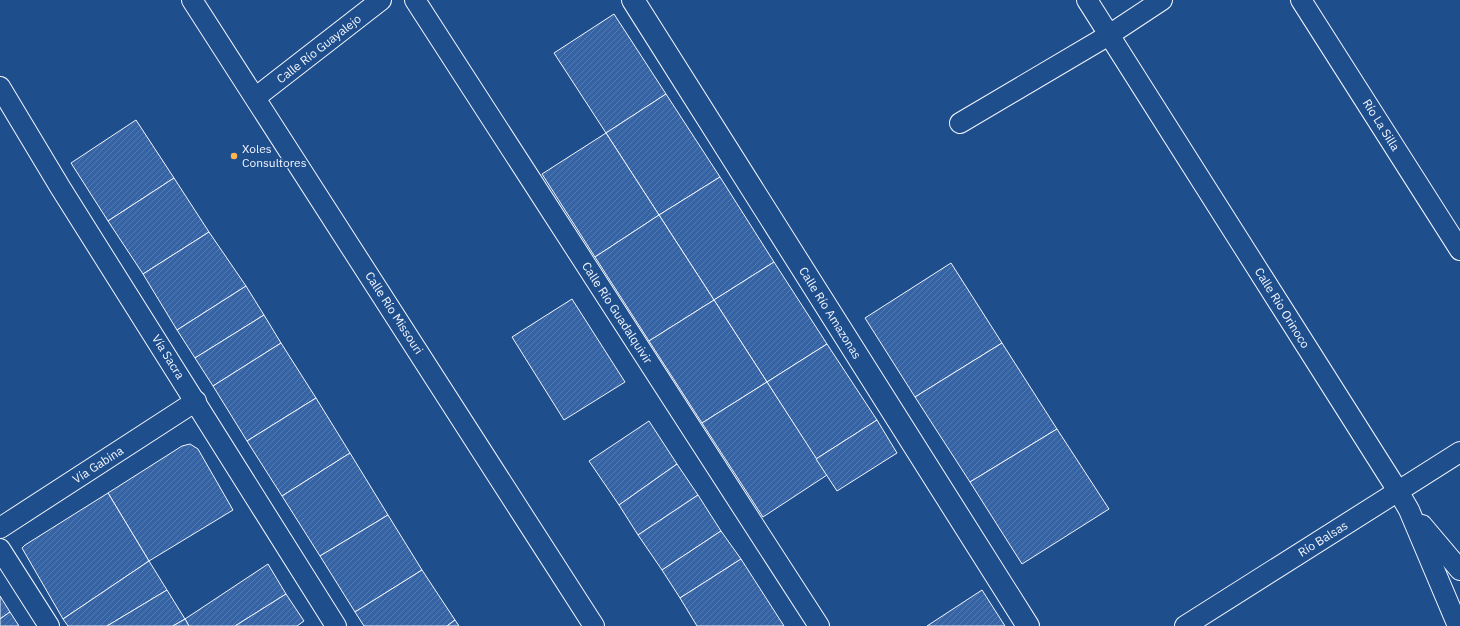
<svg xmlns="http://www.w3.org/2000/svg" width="1460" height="626" viewBox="0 0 1460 626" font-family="'IBM Plex Sans',sans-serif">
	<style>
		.building { fill: url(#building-hatch); stroke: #f2f6ff }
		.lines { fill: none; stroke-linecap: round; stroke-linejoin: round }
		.street-casing { stroke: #f2f6ff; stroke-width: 22 }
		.secondary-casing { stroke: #f2f6ff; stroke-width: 24 }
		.street { stroke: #1f4e8c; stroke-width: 20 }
		.secondary { stroke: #1f4e8c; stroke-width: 22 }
		.poi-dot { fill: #ffb74d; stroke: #1f4e8c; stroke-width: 1.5 }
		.labels { text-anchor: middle; stroke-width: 3; stroke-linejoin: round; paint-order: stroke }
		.street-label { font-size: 12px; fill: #f2f6ff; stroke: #1f4e8c }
		.poi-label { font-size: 12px; fill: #f2f6ff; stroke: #1f4e8c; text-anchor: start }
	</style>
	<defs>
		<pattern id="building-hatch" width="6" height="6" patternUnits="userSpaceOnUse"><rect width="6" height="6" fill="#3563a3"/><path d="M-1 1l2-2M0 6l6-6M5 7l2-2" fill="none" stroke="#537ab1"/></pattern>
	</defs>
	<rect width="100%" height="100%" fill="#1f4e8c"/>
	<g class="building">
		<path d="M 614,14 L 666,94 L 606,133 L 554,53 Z"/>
		<path d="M 666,94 L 720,177 L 659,215 L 606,133 Z"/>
		<path d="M 136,120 L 174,178 L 108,221 L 71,163 Z"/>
		<path d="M 606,133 L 659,215 L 595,257 L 542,174 Z"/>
		<path d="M 720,177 L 774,262 L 714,300 L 659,215 Z"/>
		<path d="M 174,178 L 209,232 L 143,274 L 108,221 Z"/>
		<path d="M 659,215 L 714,300 L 649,341 L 595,257 Z"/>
		<path d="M 209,232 L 246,286 L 177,330 L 143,274 Z"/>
		<path d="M 774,262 L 827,344 L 767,382 L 714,300 Z"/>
		<path d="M 951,263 L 1002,343 L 915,397 L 865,318 Z"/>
		<path d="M 246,286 L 264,315 L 195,358 L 177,330 Z"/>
		<path d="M 572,299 L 625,382 L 564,420 L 512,337 Z"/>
		<path d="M 714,300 L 767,382 L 702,423 L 649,341 Z"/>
		<path d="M 264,315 L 281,343 L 213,386 L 195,358 Z"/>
		<path d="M 281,343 L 316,398 L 247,441 L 213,386 Z"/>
		<path d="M 1002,343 L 1057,429 L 970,482 L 915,397 Z"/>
		<path d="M 827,344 L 877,420 L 816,459 L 767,382 Z"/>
		<path d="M 767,382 L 827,475 L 763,517 L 702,423 Z"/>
		<path d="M 316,398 L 350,453 L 282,496 L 247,441 Z"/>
		<path d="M 877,420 L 897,453 L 837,491 L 816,459 Z"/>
		<path d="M 649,421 L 677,464 L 619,505 L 589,461 Z"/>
		<path d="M 1057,429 L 1109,509 L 1022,564 L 970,482 Z"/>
		<path d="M 190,444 L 198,449 L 233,510 L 149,561 L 108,493 L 182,446 Z"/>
		<path d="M 350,453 L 388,515 L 320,556 L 282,496 Z"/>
		<path d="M 677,464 L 698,495 L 638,535 L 619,505 Z"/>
		<path d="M 108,493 L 149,561 L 63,619 L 22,548 L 25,545 Z"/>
		<path d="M 698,495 L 721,531 L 662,570 L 638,535 Z"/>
		<path d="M 388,515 L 422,570 L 355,612 L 320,556 Z"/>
		<path d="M 721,531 L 741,559 L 680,598 L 662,570 Z"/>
		<path d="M 741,559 L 784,626 L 697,626 L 680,598 Z"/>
		<path d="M 149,561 L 167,590 L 107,626 L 68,626 L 63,619 Z"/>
		<path d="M 268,564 L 286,594 L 235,626 L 189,626 L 185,619 Z"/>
		<path d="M 422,570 L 455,620 L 447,626 L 364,626 L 355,612 Z"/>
		<path d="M 167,590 L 185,619 L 173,626 L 107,626 Z"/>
		<path d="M 982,590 L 1005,626 L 927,626 Z"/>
		<path d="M 286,594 L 304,621 L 297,626 L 235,626 Z"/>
		<path d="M 0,596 L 10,612 L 0,619 Z"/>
		<path d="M 10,612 L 19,626 L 0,626 L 0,619 Z"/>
		<path d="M 185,619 L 189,626 L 173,626 Z"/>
		<path d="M 455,620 L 459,626 L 447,626 Z"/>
	</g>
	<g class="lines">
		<g class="street-casing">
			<g id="street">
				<path d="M 192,0 L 594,626"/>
				<path d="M 415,0 L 819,626"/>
				<path d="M 1087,0 L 1398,491 L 1409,510 L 1458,626"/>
				<path d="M 1301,0 L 1460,250"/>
				<path d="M 0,87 L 60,187 L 336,626"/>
				<path d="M 256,97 L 381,0"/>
				<path d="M 960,123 L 1109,35 L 1162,0"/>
				<path d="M 1422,525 L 1460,570"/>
				<path d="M 0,528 L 196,401"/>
				<path d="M 0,549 L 49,626"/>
				<path d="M 1185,626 L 1460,452"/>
			</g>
		</g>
		<g class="secondary-casing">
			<path id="secondary" d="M 633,0 L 1028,626"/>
		</g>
		<use href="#street" class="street"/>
		<use href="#secondary" class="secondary"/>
	</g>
	<circle class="poi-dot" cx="234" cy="156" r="4"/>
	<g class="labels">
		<g class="street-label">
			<text transform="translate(319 49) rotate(-38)" y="4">Calle Río Guayalejo</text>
			<text transform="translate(1381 125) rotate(58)" y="4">Río La Silla</text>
			<text transform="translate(1282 308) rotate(58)" y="4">Calle Río Orinoco</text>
			<text transform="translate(394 313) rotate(57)" y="4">Calle Río Missouri</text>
			<text transform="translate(617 313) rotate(57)" y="4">Calle Río Guadalquivir</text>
			<text transform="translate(830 313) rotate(58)" y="4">Calle Río Amazonas</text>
			<text transform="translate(168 357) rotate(58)" y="4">Vía Sacra</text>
			<text transform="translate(98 465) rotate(-33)" y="4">Vía Gabina</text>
			<text transform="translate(1323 539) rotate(-32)" y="4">Río Balsas</text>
		</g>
		<g class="poi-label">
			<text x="242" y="153">Xoles<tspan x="242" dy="14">Consultores</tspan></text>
		</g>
	</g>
</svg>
